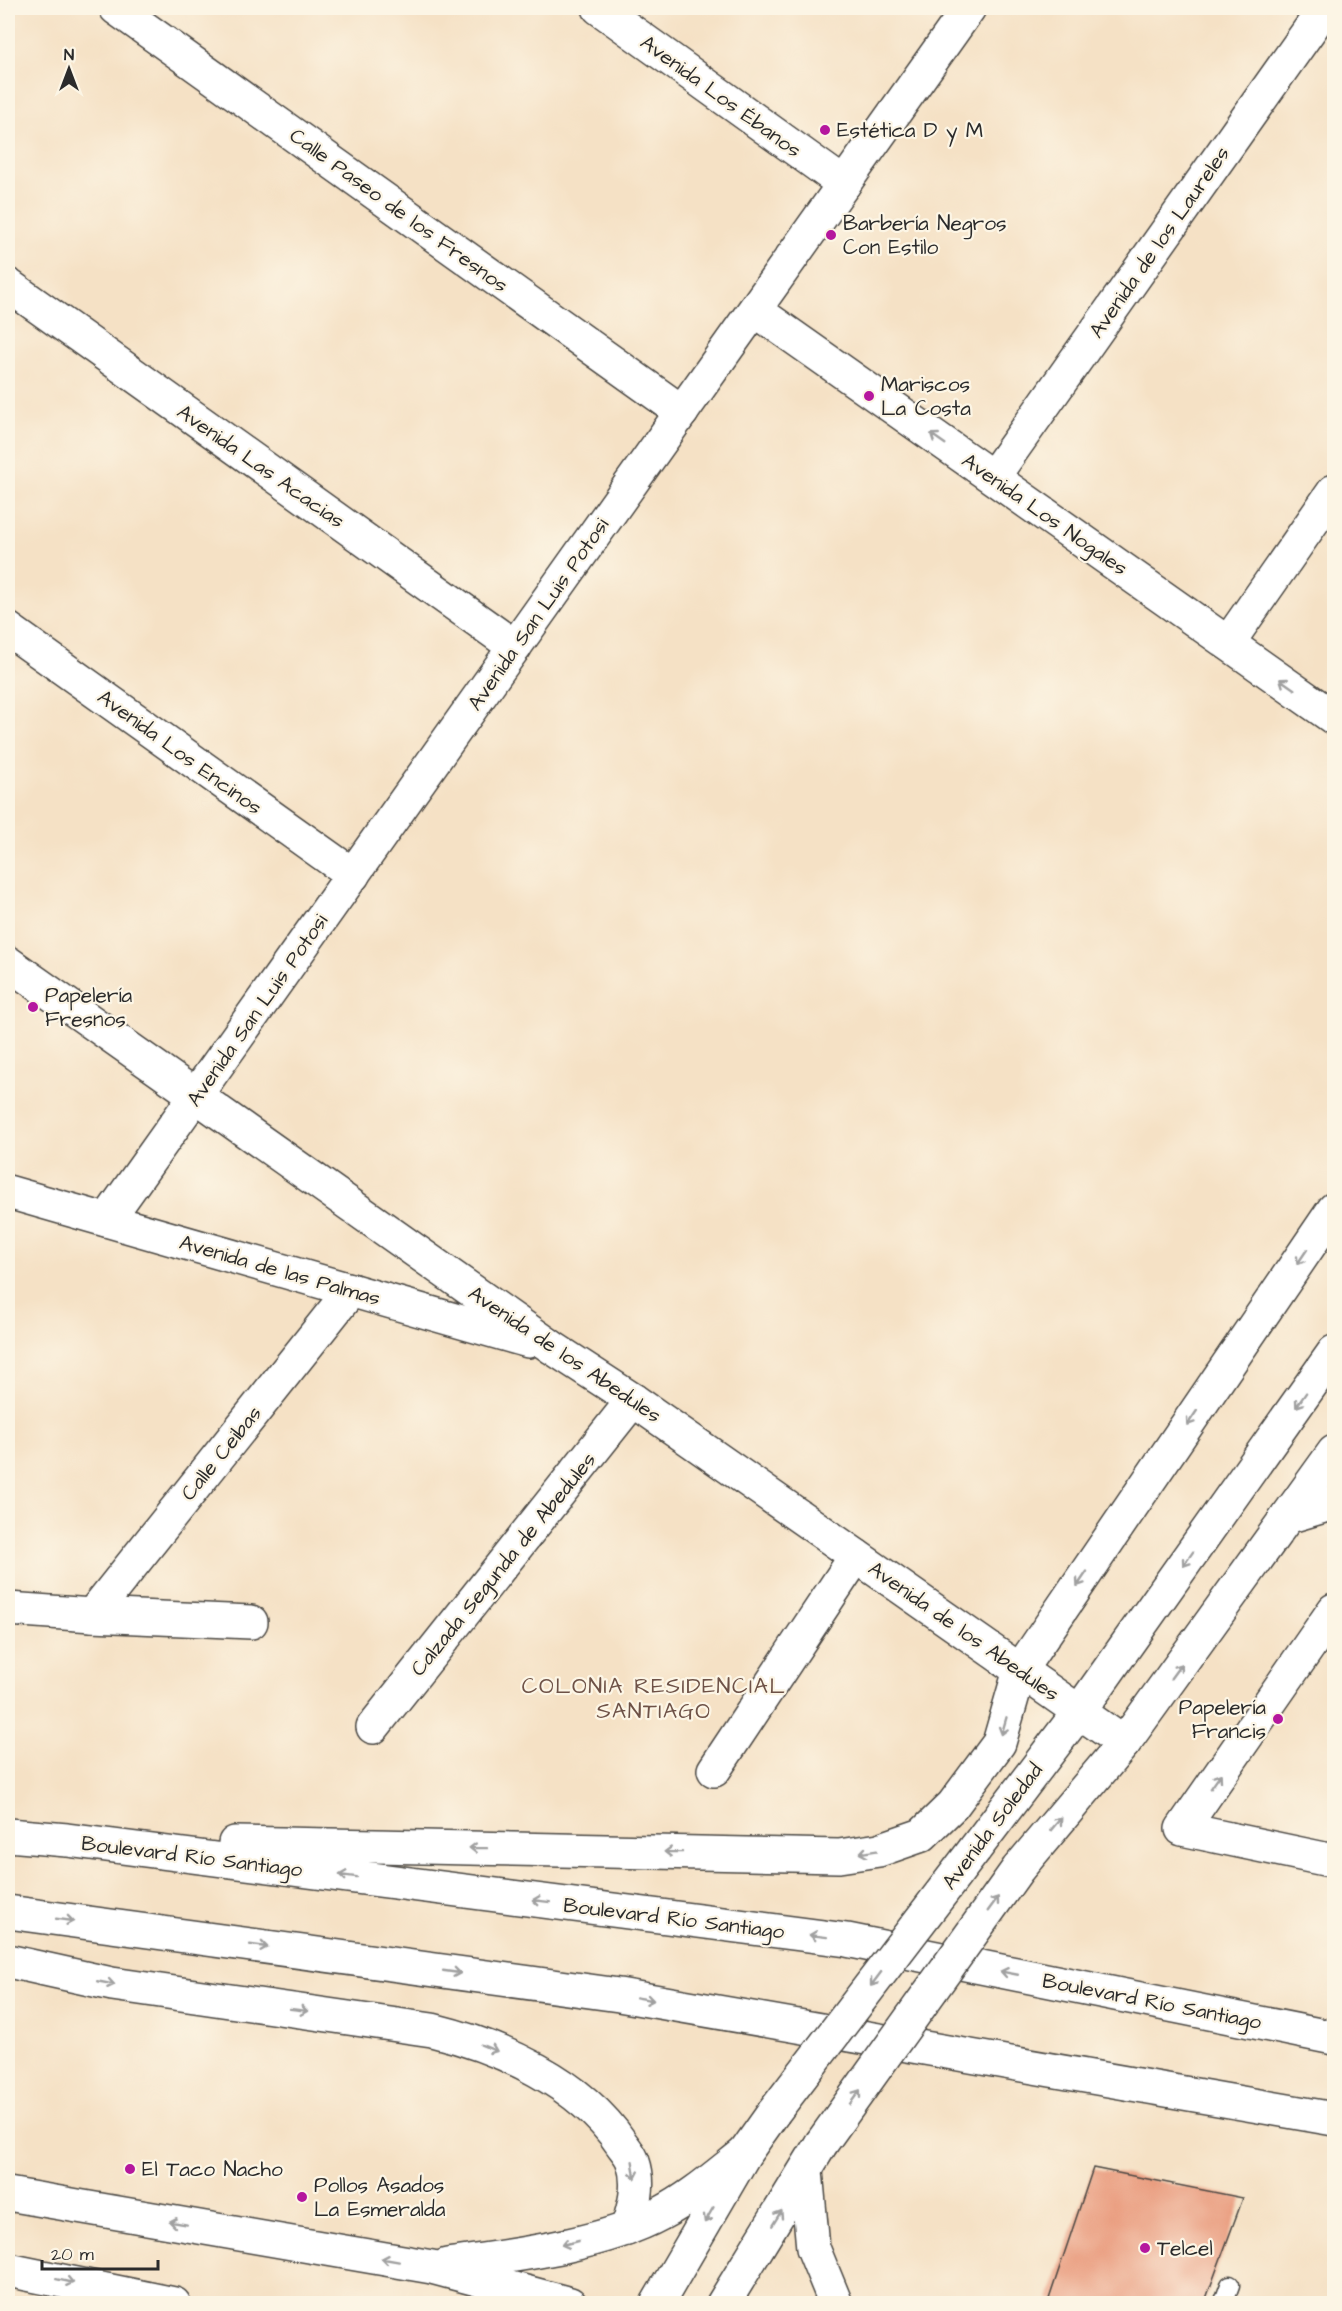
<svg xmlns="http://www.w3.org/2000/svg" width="1342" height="2311" viewBox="0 0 1342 2311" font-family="'Architects Daughter',sans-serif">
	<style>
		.building { fill: #e99a7c }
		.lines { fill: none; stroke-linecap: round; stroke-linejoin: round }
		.lane-casing { stroke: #494642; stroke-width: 21 }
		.street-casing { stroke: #494642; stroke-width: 36 }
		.secondary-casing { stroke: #494642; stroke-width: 36 }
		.primary-casing { stroke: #494642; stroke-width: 36 }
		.lane { stroke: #fff; stroke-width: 18 }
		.street { stroke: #fff; stroke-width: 33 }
		.secondary { stroke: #fff; stroke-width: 33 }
		.primary { stroke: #fff; stroke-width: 33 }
		.secondary-bridge-casing { stroke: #494642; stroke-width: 36; stroke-linecap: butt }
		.secondary-bridge { stroke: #fff; stroke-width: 33 }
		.oneway { stroke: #a0a0a0 }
		.poi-dot { fill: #b5179e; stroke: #fcf5e5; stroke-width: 2 }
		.labels { text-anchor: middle; stroke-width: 4.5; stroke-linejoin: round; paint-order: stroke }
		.street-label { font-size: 21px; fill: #2b2b2b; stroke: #fcf5e5 }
		.poi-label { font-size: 21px; fill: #2b2b2b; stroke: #fcf5e5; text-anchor: start }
		.neighbourhood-label { font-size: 22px; letter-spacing: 1.5px; fill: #6e5247; stroke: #fcf5e5 }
	</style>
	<rect width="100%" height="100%" fill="#fcf5e5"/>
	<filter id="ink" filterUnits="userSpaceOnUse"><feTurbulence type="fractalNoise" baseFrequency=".0167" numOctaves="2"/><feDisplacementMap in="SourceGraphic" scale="12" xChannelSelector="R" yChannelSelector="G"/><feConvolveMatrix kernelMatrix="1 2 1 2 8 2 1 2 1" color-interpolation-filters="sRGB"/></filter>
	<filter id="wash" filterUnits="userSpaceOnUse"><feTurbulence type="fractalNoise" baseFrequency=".008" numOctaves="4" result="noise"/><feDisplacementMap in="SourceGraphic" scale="24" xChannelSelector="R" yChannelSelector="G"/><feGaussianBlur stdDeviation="1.35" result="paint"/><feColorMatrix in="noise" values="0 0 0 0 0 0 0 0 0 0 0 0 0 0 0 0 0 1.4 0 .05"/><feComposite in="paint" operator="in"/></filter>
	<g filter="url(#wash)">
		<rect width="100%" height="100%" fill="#f5e1c5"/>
		<g id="blocks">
			<path class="building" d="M 1093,2168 L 1243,2198 L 1204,2304 L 1064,2304 L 1049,2299 Z"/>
		</g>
	</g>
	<g filter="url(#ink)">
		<use href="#blocks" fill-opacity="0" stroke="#494642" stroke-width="1.5"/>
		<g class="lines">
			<g class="lane-casing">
				<path id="lane" d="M 1223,2304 L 1230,2285"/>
			</g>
			<g class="street-casing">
				<g id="street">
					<path d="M 116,8 L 682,412"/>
					<path d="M 599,8 L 844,184"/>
					<path d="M 8,285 L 515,647"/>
					<path d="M 755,310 L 1334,718"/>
					<path d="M 993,477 L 1325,8"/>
					<path d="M 8,629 L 353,875"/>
					<path d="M 1228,643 L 1334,491"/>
					<path d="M 8,963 L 553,1348 L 633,1400 L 1124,1743"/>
					<path d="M 8,1192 L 528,1341"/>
					<path d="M 107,1220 L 969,8"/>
					<path d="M 8,1609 L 92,1615 L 251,1622"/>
					<path d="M 1334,1610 L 1182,1829 L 1334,1861"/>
					<path d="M 92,1615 L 351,1290"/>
					<path d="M 1020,1670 L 1334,1209"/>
					<path d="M 373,1727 L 633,1400"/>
					<path d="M 714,1770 L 856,1556"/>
				</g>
			</g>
			<g class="secondary-casing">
				<g id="secondary">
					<path d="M 1287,1517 L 1334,1503"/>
					<path d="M 975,1849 L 1079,1712 L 1334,1352"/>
					<path d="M 1018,1869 L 1124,1743 L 1334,1452"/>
					<path d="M 806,2171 L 813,2248 L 836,2304"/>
					<path d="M 8,2194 L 432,2267 L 570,2304"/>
					<path d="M 447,2265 C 510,2256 603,2245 660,2214 C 691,2198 717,2175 745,2153"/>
					<path d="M 8,2270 L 174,2304"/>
					<path d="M 657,2304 L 745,2153 L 774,2112"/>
					<path d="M 723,2304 L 821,2144"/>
				</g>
			</g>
			<g class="primary-casing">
				<g id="primary">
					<path d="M 8,1835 L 67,1840 L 847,1940 L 1334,2038"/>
					<path d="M 235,1843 L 839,1856 L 879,1850 L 922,1835 L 953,1805 L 999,1743 L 1020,1670"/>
					<path d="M 8,1912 L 619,1995 L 1334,2119"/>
					<path d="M 8,1961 L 112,1984 L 432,2030 C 501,2047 580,2082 621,2143 C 625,2149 631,2155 633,2162 C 641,2185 634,2208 627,2229"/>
				</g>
			</g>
			<use href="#lane" class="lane"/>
			<use href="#street" class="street"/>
			<use href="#secondary" class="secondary"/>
			<use href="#primary" class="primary"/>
			<g class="secondary-bridge-casing">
				<g id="secondary-bridge">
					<path d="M 774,2112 L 975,1849"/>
					<path d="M 821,2144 L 1018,1869"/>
				</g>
			</g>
			<use href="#secondary-bridge" class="secondary-bridge"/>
		</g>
		<defs><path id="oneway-shaft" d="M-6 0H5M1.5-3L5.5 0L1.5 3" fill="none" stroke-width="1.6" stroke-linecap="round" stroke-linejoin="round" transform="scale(1.5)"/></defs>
		<g class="oneway">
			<use href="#oneway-shaft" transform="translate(938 439) rotate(-145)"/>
			<use href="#oneway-shaft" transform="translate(1287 684) rotate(-145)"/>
			<use href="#oneway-shaft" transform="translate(1302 1257) rotate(124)"/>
			<use href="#oneway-shaft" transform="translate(1301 1400) rotate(125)"/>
			<use href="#oneway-shaft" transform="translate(1192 1418) rotate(124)"/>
			<use href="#oneway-shaft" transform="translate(1188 1559) rotate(125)"/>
			<use href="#oneway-shaft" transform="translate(1082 1579) rotate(124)"/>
			<use href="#oneway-shaft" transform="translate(1176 1671) rotate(-54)"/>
			<use href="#oneway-shaft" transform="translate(1004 1726) rotate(106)"/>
			<use href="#oneway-shaft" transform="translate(1216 1781) rotate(-55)"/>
			<use href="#oneway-shaft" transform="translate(1056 1824) rotate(-50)"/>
			<use href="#oneway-shaft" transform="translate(478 1848) rotate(-179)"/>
			<use href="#oneway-shaft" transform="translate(673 1852) rotate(-179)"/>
			<use href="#oneway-shaft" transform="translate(868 1852) rotate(171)"/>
			<use href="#oneway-shaft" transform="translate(348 1876) rotate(-173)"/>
			<use href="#oneway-shaft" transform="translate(541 1901) rotate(-173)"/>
			<use href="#oneway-shaft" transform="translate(993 1904) rotate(-54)"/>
			<use href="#oneway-shaft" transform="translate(65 1920) rotate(8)"/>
			<use href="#oneway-shaft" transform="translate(818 1936) rotate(-173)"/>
			<use href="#oneway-shaft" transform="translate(259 1946) rotate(8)"/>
			<use href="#oneway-shaft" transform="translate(452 1972) rotate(8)"/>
			<use href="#oneway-shaft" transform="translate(1009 1973) rotate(-169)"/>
			<use href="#oneway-shaft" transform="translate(876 1979) rotate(127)"/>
			<use href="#oneway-shaft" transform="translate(106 1983) rotate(11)"/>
			<use href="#oneway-shaft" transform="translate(645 1999) rotate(10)"/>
			<use href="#oneway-shaft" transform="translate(299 2010) rotate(7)"/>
			<use href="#oneway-shaft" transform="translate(489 2048) rotate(22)"/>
			<use href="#oneway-shaft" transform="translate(855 2097) rotate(-54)"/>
			<use href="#oneway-shaft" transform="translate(634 2170) rotate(81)"/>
			<use href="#oneway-shaft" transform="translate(709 2215) rotate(120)"/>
			<use href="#oneway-shaft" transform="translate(777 2218) rotate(-58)"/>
			<use href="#oneway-shaft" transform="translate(178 2223) rotate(-170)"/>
			<use href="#oneway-shaft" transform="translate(570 2243) rotate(166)"/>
			<use href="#oneway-shaft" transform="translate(390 2260) rotate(-170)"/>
			<use href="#oneway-shaft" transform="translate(65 2281) rotate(12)"/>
		</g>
	</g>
	<g class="poi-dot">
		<circle cx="825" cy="130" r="6"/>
		<circle cx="831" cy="235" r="6"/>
		<circle cx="869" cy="396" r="6"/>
		<circle cx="33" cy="1007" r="6"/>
		<circle cx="1278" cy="1719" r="6"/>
		<circle cx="130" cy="2169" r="6"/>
		<circle cx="302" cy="2197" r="6"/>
		<circle cx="1145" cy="2248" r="6"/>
	</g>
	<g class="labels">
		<g class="street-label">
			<text transform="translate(721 96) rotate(36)" y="7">Avenida Los Ébanos</text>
			<text transform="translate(399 210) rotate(36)" y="7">Calle Paseo de los Fresnos</text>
			<text transform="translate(1159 242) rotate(-55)" y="7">Avenida de los Laureles</text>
			<text transform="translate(261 466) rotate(35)" y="7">Avenida Las Acacias</text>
			<text transform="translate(1045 514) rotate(35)" y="7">Avenida Los Nogales</text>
			<text transform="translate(538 614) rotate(-55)" y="7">Avenida San Luis Potosi</text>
			<text transform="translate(180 752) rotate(36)" y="7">Avenida Los Encinos</text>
			<text transform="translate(257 1010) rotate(-55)" y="7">Avenida San Luis Potosi</text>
			<text transform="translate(280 1270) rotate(16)" y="7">Avenida de las Palmas</text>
			<text transform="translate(565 1354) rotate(34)" y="7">Avenida de los Abedules</text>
			<text transform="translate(221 1453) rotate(-51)" y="7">Calle Ceibas</text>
			<text transform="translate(503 1564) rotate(-51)" y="7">Calzada Segunda de Abedules</text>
			<text transform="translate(964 1631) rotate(35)" y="7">Avenida de los Abedules</text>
			<text transform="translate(992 1826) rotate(-53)" y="7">Avenida Soledad</text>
			<text transform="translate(192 1856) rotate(7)" y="7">Boulevard Río Santiago</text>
			<text transform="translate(674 1918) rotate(7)" y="7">Boulevard Río Santiago</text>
			<text transform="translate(1152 2001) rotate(11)" y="7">Boulevard Río Santiago</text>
		</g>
		<g class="poi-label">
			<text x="837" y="137">Estética D y M</text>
			<text x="843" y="230">Barbería Negros<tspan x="843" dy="24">Con Estilo</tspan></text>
			<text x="881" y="391">Mariscos<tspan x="881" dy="24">La Costa</tspan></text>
			<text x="45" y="1002">Papelería<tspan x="45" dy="24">Fresnos</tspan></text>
			<text x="1266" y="1714" text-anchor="end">Papelería<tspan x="1266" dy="24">Francis</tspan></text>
			<text x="142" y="2176">El Taco Nacho</text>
			<text x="314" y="2192">Pollos Asados<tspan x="314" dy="24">La Esmeralda</tspan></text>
			<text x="1157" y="2255">Telcel</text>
		</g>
		<g class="neighbourhood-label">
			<text x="654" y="1693">COLONIA RESIDENCIAL<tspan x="654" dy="25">SANTIAGO</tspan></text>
		</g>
	</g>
	<rect width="1342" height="2311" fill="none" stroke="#fcf5e5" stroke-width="30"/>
	<g transform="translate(69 69)" stroke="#fcf5e5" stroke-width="4.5" paint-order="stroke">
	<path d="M0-4.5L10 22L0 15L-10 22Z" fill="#2b2b2b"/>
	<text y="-9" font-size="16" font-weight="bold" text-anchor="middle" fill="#2b2b2b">N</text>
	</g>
	<path d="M42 2260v9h116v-9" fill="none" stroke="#2b2b2b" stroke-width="3"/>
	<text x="51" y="2260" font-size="18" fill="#2b2b2b" stroke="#fcf5e5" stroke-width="4.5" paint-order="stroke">20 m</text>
</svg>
